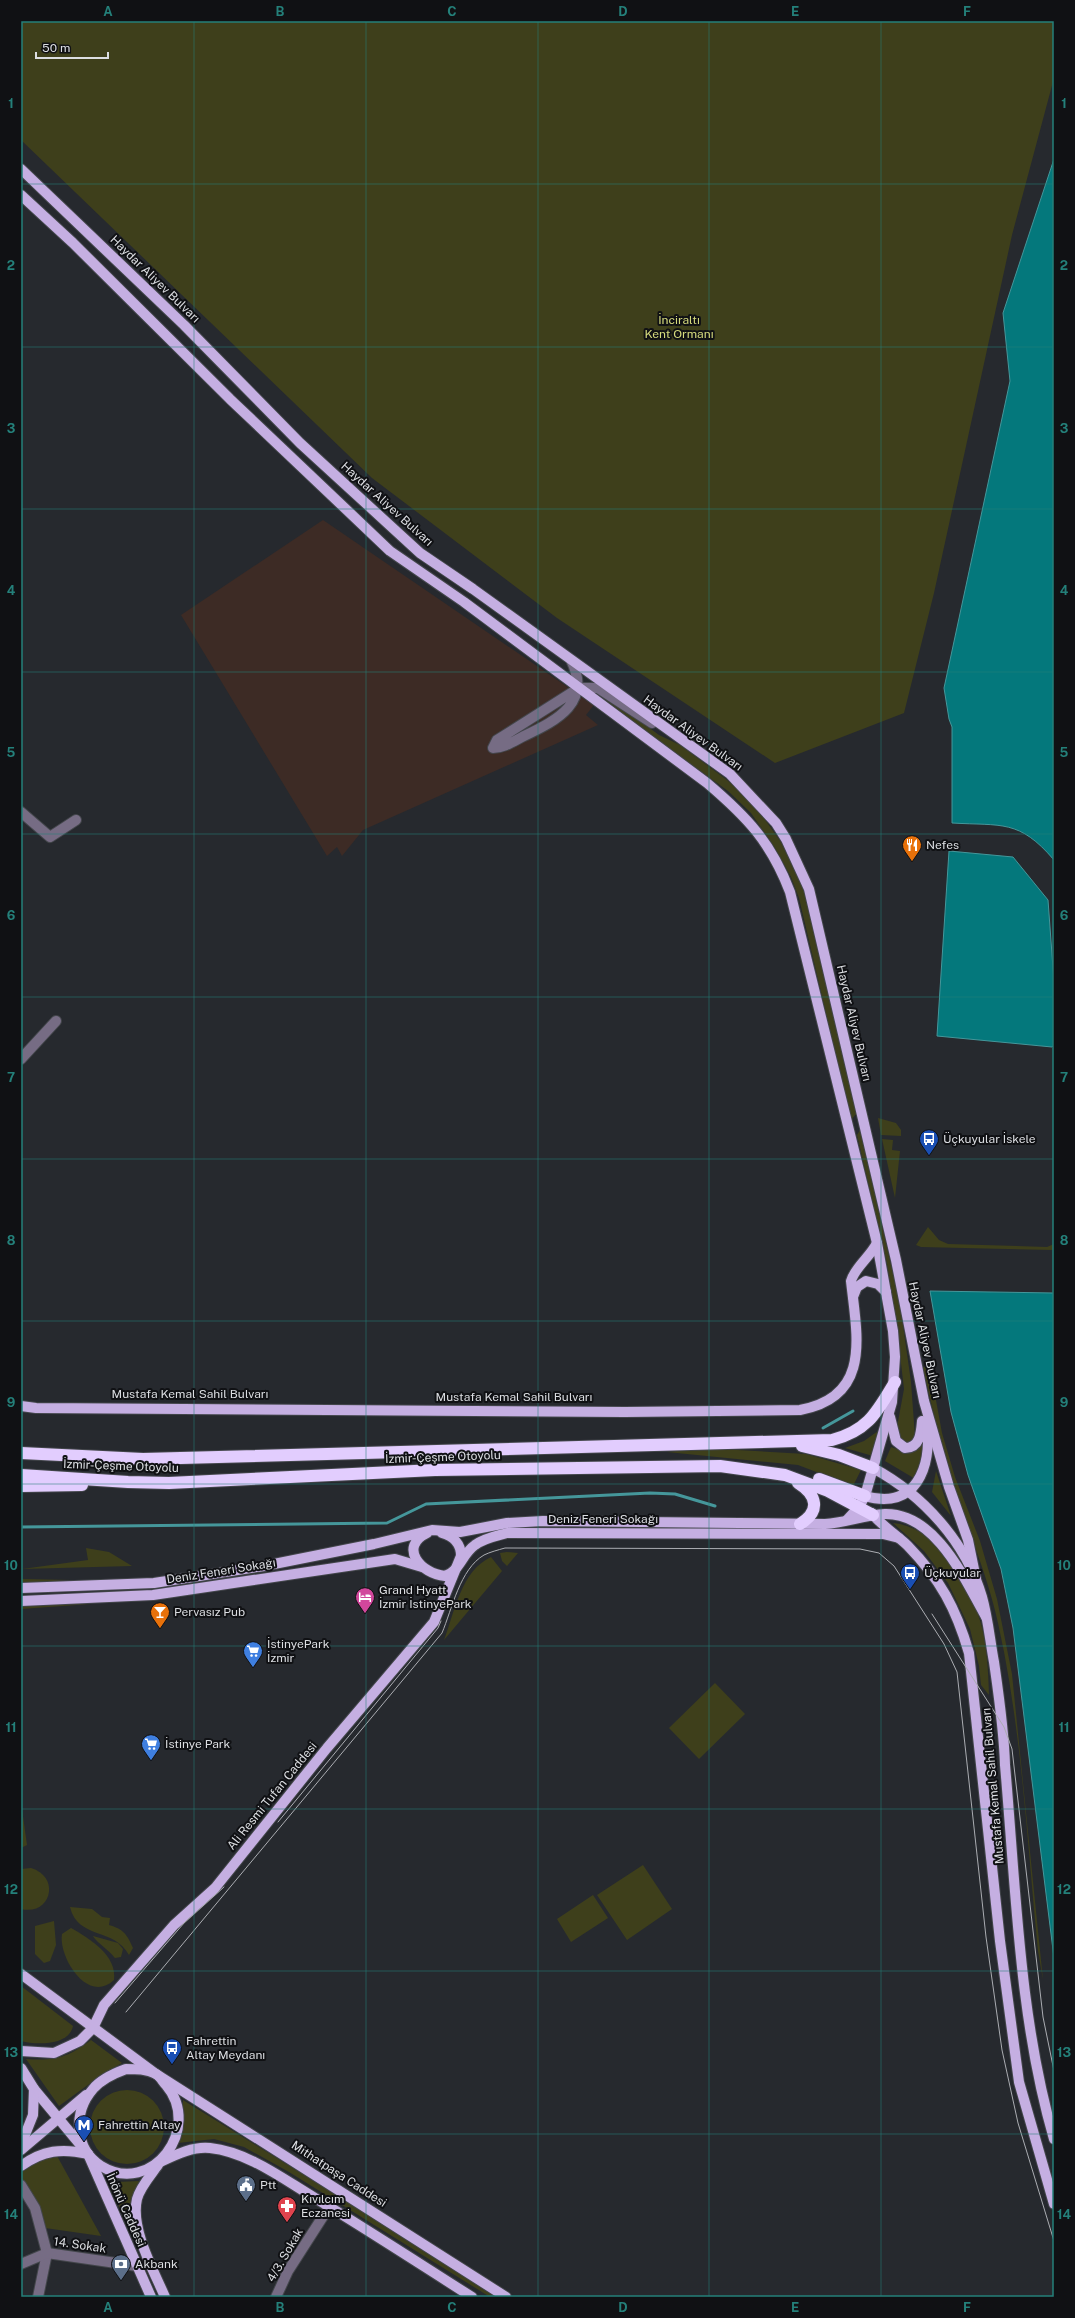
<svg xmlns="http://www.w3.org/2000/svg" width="1075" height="2318" viewBox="0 0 1075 2318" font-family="'Public Sans',sans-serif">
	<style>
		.industrial { fill: #3d2b25 }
		.green { fill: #3e3f1b }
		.water { fill: #04787c; stroke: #45979b }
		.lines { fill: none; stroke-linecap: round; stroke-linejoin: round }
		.stream { stroke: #45979b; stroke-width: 3 }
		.minor-casing { stroke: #43464b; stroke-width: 12 }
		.major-casing { stroke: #43464b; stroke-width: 12 }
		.highway-casing { stroke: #43464b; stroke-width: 14 }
		.minor { stroke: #766c84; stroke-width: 10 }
		.major { stroke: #c5afe2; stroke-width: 10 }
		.highway { stroke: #e2cdfe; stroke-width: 12 }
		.tram { stroke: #abadb2; stroke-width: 1 }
		.grid { fill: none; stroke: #24807a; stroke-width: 1; stroke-opacity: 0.55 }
		.labels { text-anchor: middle; stroke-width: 4; stroke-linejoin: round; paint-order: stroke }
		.street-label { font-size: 12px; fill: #dcdee2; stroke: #101114 }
		.park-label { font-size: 12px; fill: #d6db7d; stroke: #101114 }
		.poi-label { font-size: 12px; fill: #dcdee2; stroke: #101114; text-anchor: start }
		.neatline { fill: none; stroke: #24807a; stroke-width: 1.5 }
		.grid-label { font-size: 13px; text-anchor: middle; font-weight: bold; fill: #24807a }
	</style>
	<rect width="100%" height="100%" fill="#26292e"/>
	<path class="industrial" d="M 323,520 L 594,705 L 586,715 L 598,725 L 363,830 L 342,856 L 337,847 L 327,856 L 181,615 Z"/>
	<g class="green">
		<path d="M 21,21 L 1054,21 L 1054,78 L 1012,235 L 934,593 L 904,713 L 775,763 L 557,618 L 372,478 L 21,140 Z"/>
		<path d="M 602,693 L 659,735 L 680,745 L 727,780 L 756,807 L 781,842 L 806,895 L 857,1113 L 851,1120 L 799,898 L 791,877 L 775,848 L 751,813 L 728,791 L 594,694 Z"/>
		<path d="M 878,1118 L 896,1123 L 901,1130 L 901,1136 L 881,1135 Z"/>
		<path d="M 860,1130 L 900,1304 L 911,1382 L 915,1437 L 909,1443 L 900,1443 L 895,1438 L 904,1389 L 897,1329 L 887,1264 L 857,1135 Z"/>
		<path d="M 882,1139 L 893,1140 L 892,1150 L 900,1151 L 895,1198 Z"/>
		<path d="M 928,1227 L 939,1240 L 948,1244 L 1047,1247 L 1054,1244 L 1054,1250 L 921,1247 L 916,1245 Z"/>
		<path d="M 929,1362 L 942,1433 L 955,1477 L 980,1541 L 997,1599 L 1012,1674 L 1043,1980 L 1038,1951 C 1027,1842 1022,1730 998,1623 C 989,1581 972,1541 959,1500 C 944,1456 933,1413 923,1368 Z"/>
		<path d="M 878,1431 L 873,1456 L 845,1448 L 864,1441 Z"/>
		<path d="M 922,1445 L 922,1473 L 917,1480 L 885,1461 L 891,1447 L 909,1453 Z"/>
		<path d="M 702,1448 L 806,1454 L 861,1470 L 853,1486 L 798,1465 L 667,1452 Z"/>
		<path d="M 936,1471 L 951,1516 L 932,1492 Z"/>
		<path d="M 893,1523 C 936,1527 965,1576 978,1614 C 987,1640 988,1668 989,1695 L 981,1685 L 979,1666 L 970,1629 L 948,1583 L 924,1551 Z"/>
		<path d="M 86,1548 L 109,1552 L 132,1566 L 22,1569 L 88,1560 Z"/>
		<path d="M 507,1552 L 518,1553 L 507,1566 L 502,1561 L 500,1553 Z"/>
		<path d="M 491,1557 L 502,1571 L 444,1640 C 455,1611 461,1571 491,1557 Z"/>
		<path d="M 21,1579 L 71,1580 L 21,1583 Z"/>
		<path d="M 91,1604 L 21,1609 L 21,1605 Z"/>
		<path d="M 715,1683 L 745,1714 L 699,1759 L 669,1728 Z"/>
		<path d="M 21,1802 L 27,1845 L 21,1848 Z"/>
		<path d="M 643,1865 L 672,1909 L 627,1940 L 597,1895 Z"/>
		<path d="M 31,1868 C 61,1877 51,1916 21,1909 L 21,1869 Z"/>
		<path d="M 593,1895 L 608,1918 L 571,1942 L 557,1919 Z"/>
		<path d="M 70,1907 L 92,1909 L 102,1917 L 110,1918 L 109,1925 C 123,1929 127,1934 133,1948 L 129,1955 C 114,1927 78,1940 70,1907 Z"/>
		<path d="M 54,1921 L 56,1945 L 50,1961 L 44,1963 L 35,1954 L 35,1926 Z"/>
		<path d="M 71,1928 C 90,1939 117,1955 114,1980 C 87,2005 58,1956 62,1934 Z"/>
		<path d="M 93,1936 L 118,1943 L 123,1949 L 121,1957 L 115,1958 C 110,1951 95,1941 93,1936 Z"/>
		<path d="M 21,1986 L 73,2026 C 69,2046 36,2045 21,2041 Z"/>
		<path d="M 91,2040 L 122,2063 L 103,2074 L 59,2106 L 26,2059 C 55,2061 67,2058 91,2040 Z"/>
		<circle cx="127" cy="2127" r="37"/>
		<path d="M 183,2100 L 501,2297 L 490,2297 L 289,2172 L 244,2147 L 214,2139 L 178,2143 L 183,2125 Z"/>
		<path d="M 56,2154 L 101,2236 L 45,2228 L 21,2181 L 21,2169 L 41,2158 Z"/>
		<path d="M 107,2180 L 117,2182 L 139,2181 L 133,2198 L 132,2210 L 122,2213 Z"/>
	</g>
	<g class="water">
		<path d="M 1054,159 L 1054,860 C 1019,819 1002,826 952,823 L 952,727 L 949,719 L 944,688 L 1010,381 L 1003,313 Z"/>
		<path d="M 949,851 L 1013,857 L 1048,900 L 1054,982 L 1054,1045 L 1052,1047 L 937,1036 Z"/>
		<path d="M 930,1291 L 1054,1293 L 1054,1958 L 1013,1628 L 1001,1569 L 968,1475 L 951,1412 Z"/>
	</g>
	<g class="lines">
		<g class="stream">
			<path d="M 823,1428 L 853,1411"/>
			<path d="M 21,1527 L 387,1523 L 426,1504 L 650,1493 L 675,1494 L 715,1506"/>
		</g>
		<g class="minor-casing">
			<g id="minor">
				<path d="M 571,660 C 592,702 558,720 524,736 C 514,741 504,748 493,748 L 497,740 L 505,735 L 579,688 L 598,688 L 652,723"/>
				<path d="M 21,812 L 50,837 L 76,820"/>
				<path d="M 21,1059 L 56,1021"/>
				<path d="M 21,2185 L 35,2208 L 47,2253 L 38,2297"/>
				<path d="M 21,2264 L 47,2253 L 137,2266"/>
				<path d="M 276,2297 L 288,2271 L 329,2207"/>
			</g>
		</g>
		<g class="major-casing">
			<g id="major">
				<path d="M 21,169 L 184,325 L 300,443 L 420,553 L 473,589 L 730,774 L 776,823 L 786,839 L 809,889 L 896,1260 L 924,1401 L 949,1487 L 968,1540 L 976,1579"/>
				<path d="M 21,195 L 73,243 L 230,399 L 390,551 L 464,602 L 707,783 C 747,817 771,842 790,892 L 877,1243 L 893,1331 L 895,1357 L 892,1402 L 865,1496 L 859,1507 L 847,1520"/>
				<path d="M 853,1297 L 857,1287 L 866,1281 L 878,1284 L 886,1292"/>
				<path d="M 21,1406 L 36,1408 L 625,1412 L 800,1410 C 872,1397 857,1336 851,1281 C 855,1267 870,1257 877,1243"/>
				<path d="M 890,1417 L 896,1441 L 905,1448 C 920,1448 921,1433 922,1421"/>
				<path d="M 873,1468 C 923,1495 966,1542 982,1597 C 988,1618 990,1641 994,1662 C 999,1697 1004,1730 1005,1765 C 1016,1889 1019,2019 1054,2139"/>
				<path d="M 865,1496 C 916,1511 932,1467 927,1425"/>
				<path d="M 872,1513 C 877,1522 899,1537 908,1546 C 940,1579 956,1608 969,1653 L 1000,1941 L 1019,2082 L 1054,2204"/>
				<path d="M 427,1533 C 398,1547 421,1574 445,1576 C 460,1571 462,1554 475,1545 C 484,1538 496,1536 507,1533 L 883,1534 L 899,1538"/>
				<path d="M 21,1588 L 154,1583 L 264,1566 L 374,1544 L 432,1530 L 460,1532 L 507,1523 L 543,1521 L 825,1524 C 845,1523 864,1515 885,1514 C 936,1513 965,1580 986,1617"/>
				<path d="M 21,1601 L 153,1595 L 395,1559 L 422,1567"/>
				<path d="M 21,1974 L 156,2074 L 506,2297"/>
				<path d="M 21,2051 L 54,2053 L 80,2041 L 93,2028 L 104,2005 L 174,1925 L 215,1888 L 327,1748 L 434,1622 L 461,1556 C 461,1544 453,1536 442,1533"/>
				<path d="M 21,2068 L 34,2089 L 88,2154 L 151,2297"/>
				<path d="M 126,2069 C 136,2069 147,2069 156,2074 C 160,2076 163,2082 166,2085 C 203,2128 152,2197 101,2166 C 74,2149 73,2112 93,2089 C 101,2079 115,2073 126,2069 Z"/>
				<path d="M 21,2145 L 33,2115 L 34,2089"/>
				<path d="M 21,2150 L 86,2095"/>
				<path d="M 160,2162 C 175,2155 193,2146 210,2148 C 248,2152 283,2179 315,2198 C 368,2230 420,2264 472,2297"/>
				<path d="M 158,2165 C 151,2175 140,2187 137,2199 C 130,2229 154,2271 165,2297"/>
				<path d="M 21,2166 C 43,2150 62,2148 88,2154"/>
			</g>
		</g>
		<g class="highway-casing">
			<g id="highway">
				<path d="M 802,1446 L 839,1455 L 873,1468"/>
				<path d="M 21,1453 L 143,1459 L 832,1440 C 868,1431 877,1412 895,1382"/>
				<path d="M 21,1475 L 128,1482 L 169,1483 L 435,1470 L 720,1466 L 785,1475 L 828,1491 L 873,1515"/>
				<path d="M 819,1479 L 865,1496"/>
				<path d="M 798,1483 C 817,1495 821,1511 800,1524"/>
				<path d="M 21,1486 L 82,1485"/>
			</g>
		</g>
		<use href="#minor" class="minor"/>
		<use href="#major" class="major"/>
		<use href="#highway" class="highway"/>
		<g class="tram">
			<path d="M 932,1614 L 1004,1727 L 1012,1749 L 1043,2017 L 1054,2071"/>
			<path d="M 278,1822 L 438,1628 L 441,1621"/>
			<path d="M 115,2003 L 184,1923 L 224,1887"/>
			<path d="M 126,2012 L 442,1633 C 452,1609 460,1569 484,1555 C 490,1552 498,1550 505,1548 L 860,1549 L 879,1553 L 894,1566 L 944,1644 L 957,1672 L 986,1937 L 1002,2050 L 1018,2123 L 1054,2241"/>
		</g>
	</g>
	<path class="grid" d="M 194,21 L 194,2297M 366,21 L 366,2297M 538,21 L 538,2297M 709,21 L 709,2297M 881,21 L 881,2297M 21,184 L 1054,184M 21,347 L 1054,347M 21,509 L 1054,509M 21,672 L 1054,672M 21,834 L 1054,834M 21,997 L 1054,997M 21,1159 L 1054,1159M 21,1321 L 1054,1321M 21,1484 L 1054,1484M 21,1646 L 1054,1646M 21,1809 L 1054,1809M 21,1971 L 1054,1971M 21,2134 L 1054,2134"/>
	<defs>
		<g id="restaurant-pin" transform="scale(1)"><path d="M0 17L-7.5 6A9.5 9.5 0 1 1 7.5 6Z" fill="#e8710a" stroke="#101114"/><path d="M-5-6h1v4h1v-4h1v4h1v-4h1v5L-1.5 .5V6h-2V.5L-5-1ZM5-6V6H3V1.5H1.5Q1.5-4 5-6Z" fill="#fff"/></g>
		<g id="bus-pin" transform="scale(1)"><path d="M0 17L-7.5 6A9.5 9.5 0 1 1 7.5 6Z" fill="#1a4fb4" stroke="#101114"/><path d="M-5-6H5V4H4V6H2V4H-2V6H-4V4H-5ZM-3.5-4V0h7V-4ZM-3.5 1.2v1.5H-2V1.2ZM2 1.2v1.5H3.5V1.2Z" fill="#fff"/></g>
		<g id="hotel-pin" transform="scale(1)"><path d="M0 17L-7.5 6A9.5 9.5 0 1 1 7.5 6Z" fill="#d1479c" stroke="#101114"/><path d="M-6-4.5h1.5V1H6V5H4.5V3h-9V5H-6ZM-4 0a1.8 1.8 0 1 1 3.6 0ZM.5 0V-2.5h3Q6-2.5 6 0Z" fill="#fff"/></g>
		<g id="bar-pin" transform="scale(1)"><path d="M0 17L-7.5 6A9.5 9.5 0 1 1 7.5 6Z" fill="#e8710a" stroke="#101114"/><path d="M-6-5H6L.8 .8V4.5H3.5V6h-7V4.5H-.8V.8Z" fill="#fff"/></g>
		<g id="supermarket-pin" transform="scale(1)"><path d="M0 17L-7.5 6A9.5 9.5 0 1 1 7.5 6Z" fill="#3f7fe0" stroke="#101114"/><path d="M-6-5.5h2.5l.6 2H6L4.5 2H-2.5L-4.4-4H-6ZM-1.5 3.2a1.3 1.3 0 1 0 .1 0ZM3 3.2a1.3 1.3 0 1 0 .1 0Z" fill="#fff"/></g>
		<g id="metro-pin" transform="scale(1)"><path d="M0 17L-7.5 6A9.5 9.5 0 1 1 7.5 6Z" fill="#1a4fb4" stroke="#101114"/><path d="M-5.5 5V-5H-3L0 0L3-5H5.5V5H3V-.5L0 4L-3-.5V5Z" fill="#fff"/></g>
		<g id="civic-pin" transform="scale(1)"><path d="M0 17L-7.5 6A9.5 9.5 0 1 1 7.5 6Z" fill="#5c6f8a" stroke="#101114"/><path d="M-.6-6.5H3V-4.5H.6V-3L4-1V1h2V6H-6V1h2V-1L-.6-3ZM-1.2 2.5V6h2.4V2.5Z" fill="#fff"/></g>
		<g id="pharmacy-pin" transform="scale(1)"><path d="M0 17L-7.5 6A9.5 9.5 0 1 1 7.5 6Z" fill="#e0444e" stroke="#101114"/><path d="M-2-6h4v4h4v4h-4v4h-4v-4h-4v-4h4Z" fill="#fff"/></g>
		<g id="bank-pin" transform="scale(1)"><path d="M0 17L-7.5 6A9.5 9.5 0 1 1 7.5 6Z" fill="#5c6f8a" stroke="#101114"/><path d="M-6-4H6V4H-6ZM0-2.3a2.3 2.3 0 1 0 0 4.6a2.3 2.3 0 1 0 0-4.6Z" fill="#fff"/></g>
	</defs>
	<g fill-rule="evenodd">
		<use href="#restaurant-pin" x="912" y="845"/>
		<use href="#bus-pin" x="929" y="1139"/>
		<use href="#bus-pin" x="910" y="1573"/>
		<use href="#hotel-pin" x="365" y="1597"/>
		<use href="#bar-pin" x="160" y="1612"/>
		<use href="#supermarket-pin" x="253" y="1651"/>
		<use href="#supermarket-pin" x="151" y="1744"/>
		<use href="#bus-pin" x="172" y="2048"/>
		<use href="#metro-pin" x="84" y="2125"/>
		<use href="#civic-pin" x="246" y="2185"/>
		<use href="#pharmacy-pin" x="287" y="2206"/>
		<use href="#bank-pin" x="121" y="2264"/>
	</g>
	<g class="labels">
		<g class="street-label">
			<text transform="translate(155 279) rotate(44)" y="4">Haydar Aliyev Bulvarı</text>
			<text transform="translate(387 504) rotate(42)" y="4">Haydar Aliyev Bulvarı</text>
			<text transform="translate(693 733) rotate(36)" y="4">Haydar Aliyev Bulvarı</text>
			<text transform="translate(854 1023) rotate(77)" y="4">Haydar Aliyev Bulvarı</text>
			<text transform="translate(925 1340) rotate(78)" y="4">Haydar Aliyev Bulvarı</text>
			<text x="190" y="1398">Mustafa Kemal Sahil Bulvarı</text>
			<text x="514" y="1401">Mustafa Kemal Sahil Bulvarı</text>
			<text transform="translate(443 1457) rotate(-2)" y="4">İzmir-Çeşme Otoyolu</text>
			<text transform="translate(121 1466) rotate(2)" y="4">İzmir-Çeşme Otoyolu</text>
			<text x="603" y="1523">Deniz Feneri Sokağı</text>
			<text transform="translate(221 1571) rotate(-9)" y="4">Deniz Feneri Sokağı</text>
			<text transform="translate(993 1786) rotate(-95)" y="4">Mustafa Kemal Sahil Bulvarı</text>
			<text transform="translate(272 1796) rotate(-51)" y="4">Ali Resmi Tufan Caddesi</text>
			<text transform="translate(339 2174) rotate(33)" y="4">Mithatpaşa Caddesi</text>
			<text transform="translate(126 2210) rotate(66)" y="4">İnönü Caddesi</text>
			<text transform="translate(80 2245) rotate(8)" y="4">14. Sokak</text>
			<text transform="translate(285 2255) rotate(-60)" y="4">4/3. Sokak</text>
		</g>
		<g class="park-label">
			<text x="679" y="324">İnciraltı<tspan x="679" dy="14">Kent Ormanı</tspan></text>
		</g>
		<g class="poi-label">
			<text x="926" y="849">Nefes</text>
			<text x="943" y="1143">Üçkuyular İskele</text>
			<text x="924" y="1577">Üçkuyular</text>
			<text x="379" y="1594">Grand Hyatt<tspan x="379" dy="14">İzmir İstinyePark</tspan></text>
			<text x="174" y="1616">Pervasız Pub</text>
			<text x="267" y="1648">İstinyePark<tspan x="267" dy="14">İzmir</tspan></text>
			<text x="165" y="1748">İstinye Park</text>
			<text x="186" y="2045">Fahrettin<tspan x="186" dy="14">Altay Meydanı</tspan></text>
			<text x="98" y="2129">Fahrettin Altay</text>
			<text x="260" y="2189">Ptt</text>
			<text x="301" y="2203">Kıvılcım<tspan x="301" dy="14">Eczanesi</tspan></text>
			<text x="135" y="2268">Akbank</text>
		</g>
	</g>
	<rect width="1075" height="2318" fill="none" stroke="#101114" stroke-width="44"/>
	<path d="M36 52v6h72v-6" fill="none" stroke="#dcdee2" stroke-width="2"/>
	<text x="42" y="52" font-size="12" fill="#dcdee2" stroke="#101114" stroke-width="3" paint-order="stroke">50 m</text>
	<rect x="22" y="22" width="1031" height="2274" class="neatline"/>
	<g class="grid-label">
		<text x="108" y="16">A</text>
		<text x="280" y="16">B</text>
		<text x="452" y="16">C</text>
		<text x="623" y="16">D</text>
		<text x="795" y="16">E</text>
		<text x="967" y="16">F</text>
		<text x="11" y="108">1</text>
		<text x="1064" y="108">1</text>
		<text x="11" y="270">2</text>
		<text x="1064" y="270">2</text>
		<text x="11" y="433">3</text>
		<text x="1064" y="433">3</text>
		<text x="11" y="595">4</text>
		<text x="1064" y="595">4</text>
		<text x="11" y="757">5</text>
		<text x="1064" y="757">5</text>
		<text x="11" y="920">6</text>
		<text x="1064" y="920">6</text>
		<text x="11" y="1082">7</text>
		<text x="1064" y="1082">7</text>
		<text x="11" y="1245">8</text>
		<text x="1064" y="1245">8</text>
		<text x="11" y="1407">9</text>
		<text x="1064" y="1407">9</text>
		<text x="11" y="1570">10</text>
		<text x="1064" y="1570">10</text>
		<text x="11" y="1732">11</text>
		<text x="1064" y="1732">11</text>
		<text x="11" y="1894">12</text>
		<text x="1064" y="1894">12</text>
		<text x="11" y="2057">13</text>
		<text x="1064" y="2057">13</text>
		<text x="11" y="2219">14</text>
		<text x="1064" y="2219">14</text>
		<text x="108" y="2312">A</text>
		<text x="280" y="2312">B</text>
		<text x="452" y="2312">C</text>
		<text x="623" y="2312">D</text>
		<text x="795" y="2312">E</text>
		<text x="967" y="2312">F</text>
	</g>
</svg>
